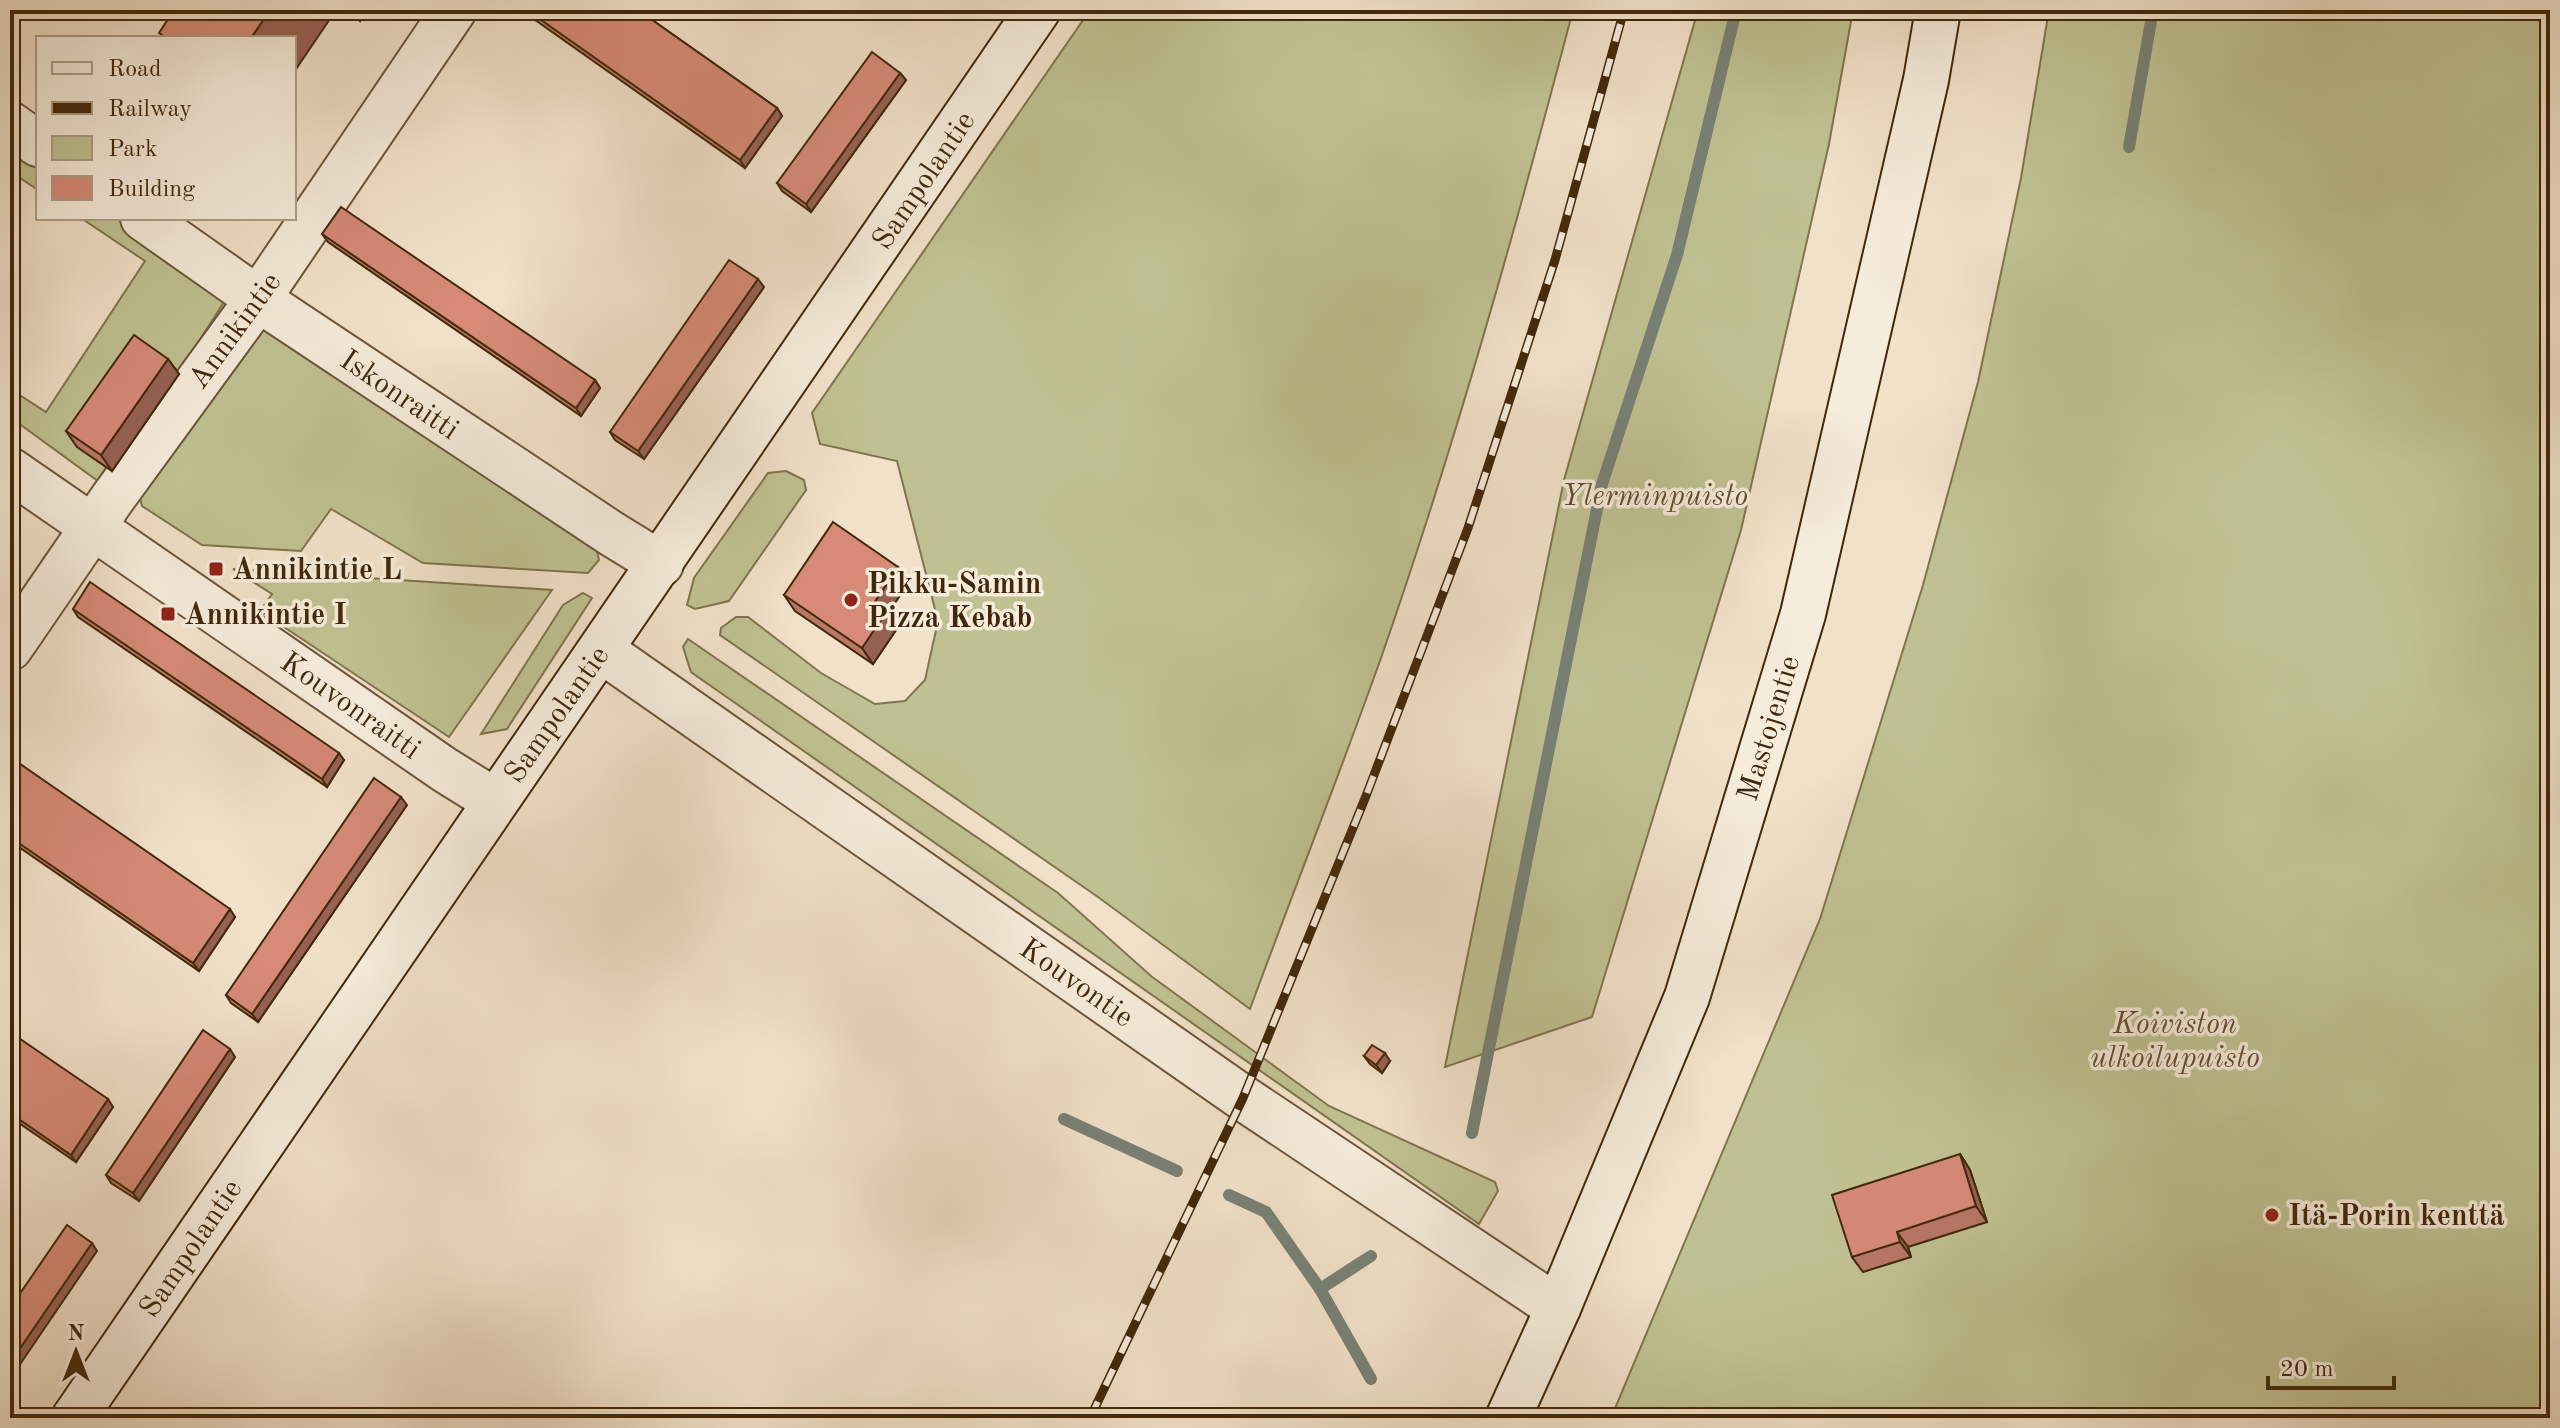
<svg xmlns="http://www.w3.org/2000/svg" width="2560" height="1428" viewBox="0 0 2560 1428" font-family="'Old Standard TT',serif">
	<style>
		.green { fill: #c0c192; stroke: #81744e; stroke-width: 2 }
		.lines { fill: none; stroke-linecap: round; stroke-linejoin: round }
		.stream { stroke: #788175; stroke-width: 12 }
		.street-casing { stroke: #6e563a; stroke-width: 48 }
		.secondary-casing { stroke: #42280a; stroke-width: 48 }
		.street { stroke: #f6ecdc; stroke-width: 44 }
		.secondary { stroke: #f6ecdc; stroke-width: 44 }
		.rail-casing { stroke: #42280a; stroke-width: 9 }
		.rail { stroke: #f6ecdc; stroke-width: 6; stroke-dasharray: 18; stroke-linecap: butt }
		.wall { fill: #b87766; stroke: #42280a; stroke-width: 2 }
		.shaded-wall { fill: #966153; stroke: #42280a; stroke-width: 2 }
		.building { fill: #d68a77; stroke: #42280a; stroke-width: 2 }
		.poi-dot { fill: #8f2418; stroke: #f6ecdc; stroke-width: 3 }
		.labels { text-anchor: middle; stroke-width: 7; stroke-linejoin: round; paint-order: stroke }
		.street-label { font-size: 30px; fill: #42280a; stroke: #f6ecdc }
		.park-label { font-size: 30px; font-style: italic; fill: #624e2c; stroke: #f6ecdc }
		.poi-label { font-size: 30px; font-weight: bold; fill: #42280a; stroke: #f6ecdc; text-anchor: start }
	</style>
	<rect width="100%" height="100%" fill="#f1e1c9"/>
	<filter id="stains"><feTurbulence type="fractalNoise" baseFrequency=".0025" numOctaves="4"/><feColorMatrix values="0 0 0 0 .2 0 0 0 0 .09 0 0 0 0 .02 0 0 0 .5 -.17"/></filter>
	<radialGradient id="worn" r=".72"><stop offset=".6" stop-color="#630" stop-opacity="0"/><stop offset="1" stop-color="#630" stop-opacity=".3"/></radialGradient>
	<g class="green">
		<path d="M 1090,10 L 1573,10 C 1516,228 1455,445 1381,658 C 1339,776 1293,892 1250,1009 L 1098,897 L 720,635 L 721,628 L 736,617 L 748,617 L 821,673 L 875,704 L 905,701 L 925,680 L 938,621 L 897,461 L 820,444 L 812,413 Z"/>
		<path d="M 1698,10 L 1853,10 L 1829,144 L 1741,530 L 1592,1017 L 1445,1067 L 1564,480 Z"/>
		<path d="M 2049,10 L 2550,10 L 2550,1418 L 1611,1418 L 1820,919 L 1923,585 L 1978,382 L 2021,178 Z"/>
		<path d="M 10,145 L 38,164 L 38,190 L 10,171 Z"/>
		<path d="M 81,218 L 116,218 L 222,291 L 224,302 L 178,374 L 77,446 L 112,471 L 102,484 L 10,417 L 10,395 L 21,396 L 46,412 L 145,261 Z"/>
		<path d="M 256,323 L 594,538 L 599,560 L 588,573 L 423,563 L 331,509 L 301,551 L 202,545 L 142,506 L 140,499 Z"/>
		<path d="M 786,471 L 804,480 L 806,490 L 729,601 L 695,609 L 687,605 L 694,578 L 768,473 Z"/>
		<path d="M 233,569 L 552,590 L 449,737 L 260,611 L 272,594 Z"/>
		<path d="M 583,593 L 592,598 L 507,729 L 481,734 L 563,605 Z"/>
		<path d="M 688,639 L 1058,893 L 1151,976 L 1329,1106 L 1495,1182 L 1498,1191 L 1479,1224 L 691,672 L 683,647 Z"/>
	</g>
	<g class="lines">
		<g class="stream">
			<path d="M 2129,147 L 2153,10"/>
			<path d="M 1064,1119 L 1177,1171"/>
			<path d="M 1472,1133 L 1602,484 L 1677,255 L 1736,10"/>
			<path d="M 1229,1195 L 1266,1212 L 1320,1289 L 1371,1256"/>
			<path d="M 1320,1289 L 1371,1379"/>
		</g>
		<g class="street-casing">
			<g id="street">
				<path d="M 10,124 L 38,144"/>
				<path d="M 143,218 L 258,299 L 612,534 L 661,564"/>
				<path d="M 10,470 L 445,770 L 495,801"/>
				<path d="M 10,648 L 112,499 L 258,299 L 454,10"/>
				<path d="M 601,650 L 1243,1098 L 1558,1308"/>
			</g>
		</g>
		<g class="secondary-casing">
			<g id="secondary">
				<path d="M 74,1418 L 1038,10"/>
				<path d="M 1508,1418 L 1558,1308 L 1687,997 L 1803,614 L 1926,80 L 1938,10"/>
			</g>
		</g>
		<use href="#street" class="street"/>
		<use href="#secondary" class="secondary"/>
		<g class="rail-casing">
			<path id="rail" d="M 1090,1418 L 1243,1098 L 1366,796 L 1468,528 L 1555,260 L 1624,10"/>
		</g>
		<use href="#rail" class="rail"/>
	</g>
	<g class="wall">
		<path d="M 345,10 L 367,10 L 360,21 Z"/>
		<path d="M 521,10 L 638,10 L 777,108 L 782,116 L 745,168 Z"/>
		<path d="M 900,73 L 906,80 L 811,212 L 782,191 L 777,183 Z"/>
		<path d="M 322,234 L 595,380 L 600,388 L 581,416 L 328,242 Z"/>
		<path d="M 764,287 L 644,459 L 615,440 L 610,432 Z"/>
		<path d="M 168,359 L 179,374 L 112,471 L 77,447 L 66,431 Z"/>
		<path d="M 898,567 L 909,582 L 886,616 L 896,630 L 873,664 L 795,611 L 784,595 Z"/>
		<path d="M 73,609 L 344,760 L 327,787 L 78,617 Z"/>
		<path d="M 10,757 L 235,917 L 199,971 L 10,841 Z"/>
		<path d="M 407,805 L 258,1022 L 231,1003 L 226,995 Z"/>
		<path d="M 10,1032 L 113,1107 L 76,1162 L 10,1117 Z"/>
		<path d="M 1364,1056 L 1390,1061 L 1382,1073 L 1370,1064 Z"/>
		<path d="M 235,1057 L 139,1201 L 111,1183 L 106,1175 Z"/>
		<path d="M 1960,1154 L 1970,1170 L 1987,1222 L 1908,1247 L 1911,1257 L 1863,1272 L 1852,1257 Z"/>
	</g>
	<g class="shaded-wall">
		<path d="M 270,10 L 336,10 L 294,72 L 294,38 L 251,38 Z"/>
		<path d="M 352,10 L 367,10 L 360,21 Z"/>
		<path d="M 900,73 L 906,80 L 811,212 L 806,204 Z"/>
		<path d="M 777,108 L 782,116 L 745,168 L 740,160 Z"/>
		<path d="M 758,279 L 764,287 L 644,459 L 638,451 Z"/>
		<path d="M 168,359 L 179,374 L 112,471 L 101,455 Z"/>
		<path d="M 595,380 L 600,388 L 581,416 L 576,408 Z"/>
		<path d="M 898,567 L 909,582 L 886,616 L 896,630 L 873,664 L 862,648 L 872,606 Z"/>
		<path d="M 339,753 L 344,760 L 327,787 L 322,779 Z"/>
		<path d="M 401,797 L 407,805 L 258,1022 L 252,1014 Z"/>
		<path d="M 230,909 L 235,917 L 199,971 L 193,963 Z"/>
		<path d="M 230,1049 L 235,1057 L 139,1201 L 133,1193 Z"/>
		<path d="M 1385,1053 L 1390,1061 L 1382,1073 L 1376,1065 Z"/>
		<path d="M 108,1099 L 113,1107 L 76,1162 L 71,1155 Z"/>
		<path d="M 1960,1154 L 1970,1170 L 1987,1222 L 1976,1206 Z"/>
		<path d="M 1897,1232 L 1908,1247 L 1911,1257 L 1900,1242 Z"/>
		<path d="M 92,1243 L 97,1251 L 10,1379 L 10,1363 Z"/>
	</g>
	<g class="building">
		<path d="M 174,10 L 270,10 L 251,38 L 167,38 L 159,33 Z"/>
		<path d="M 527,10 L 638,10 L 777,108 L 740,160 Z"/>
		<path d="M 872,52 L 900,73 L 806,204 L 777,183 Z"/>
		<path d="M 341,207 L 595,380 L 576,408 L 322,234 Z"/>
		<path d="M 729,260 L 758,279 L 638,451 L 610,432 Z"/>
		<path d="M 134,335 L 168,359 L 101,455 L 66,431 Z"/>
		<path d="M 833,522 L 898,567 L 872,606 L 885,614 L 862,648 L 784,595 Z"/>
		<path d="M 90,582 L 339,753 L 322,779 L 73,609 Z"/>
		<path d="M 10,757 L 230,909 L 193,963 L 10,837 Z"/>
		<path d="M 374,778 L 401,797 L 252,1014 L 226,995 Z"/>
		<path d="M 203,1030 L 230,1049 L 133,1193 L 106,1175 Z"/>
		<path d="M 10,1032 L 108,1099 L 71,1155 L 10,1113 Z"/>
		<path d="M 1372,1045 L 1385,1053 L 1376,1065 L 1364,1056 Z"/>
		<path d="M 1960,1154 L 1976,1206 L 1897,1232 L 1900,1242 L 1852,1257 L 1832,1195 Z"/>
		<path d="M 67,1225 L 92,1243 L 10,1363 L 10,1308 Z"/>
	</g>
	<g class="poi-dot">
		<rect x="208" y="561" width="16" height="16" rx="4"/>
		<circle cx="851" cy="600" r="8"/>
		<rect x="160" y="606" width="16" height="16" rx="4"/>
		<circle cx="2272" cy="1215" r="8"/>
	</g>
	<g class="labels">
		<g class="street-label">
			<text transform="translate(923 180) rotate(-56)" y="10">Sampolantie</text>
			<text transform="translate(234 330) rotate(-54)" y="10">Annikintie</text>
			<text transform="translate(400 394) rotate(34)" y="10">Iskonraitti</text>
			<text transform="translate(351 705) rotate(35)" y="10">Kouvonraitti</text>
			<text transform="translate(556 714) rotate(-55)" y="10">Sampolantie</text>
			<text transform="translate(1768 728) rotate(-73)" y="10">Mastojentie</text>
			<text transform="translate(1077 982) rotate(35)" y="10">Kouvontie</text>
			<text transform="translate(190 1248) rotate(-56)" y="10">Sampolantie</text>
		</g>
		<g class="park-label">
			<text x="1655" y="505">Ylerminpuisto</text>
			<text x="2175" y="1033">Koiviston<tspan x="2175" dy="34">ulkoilupuisto</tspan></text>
		</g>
		<g class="poi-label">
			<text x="232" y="579">Annikintie L</text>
			<text x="867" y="593">Pikku-Samin<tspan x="867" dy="34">Pizza Kebab</tspan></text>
			<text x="184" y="624">Annikintie I</text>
			<text x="2288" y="1225">Itä-Porin kenttä</text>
		</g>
	</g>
	<rect width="2560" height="1428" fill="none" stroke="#f1e1c9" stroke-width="40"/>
	<rect x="12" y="12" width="2536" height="1404" fill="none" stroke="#42280a" stroke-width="4"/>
	<rect x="20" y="20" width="2520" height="1388" fill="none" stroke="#42280a" stroke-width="2"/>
	<rect x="36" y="36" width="260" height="184" fill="#f6ecdc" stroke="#ae9e88" stroke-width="2"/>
	<rect x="52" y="62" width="40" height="12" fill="#f6ecdc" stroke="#ae9e88" stroke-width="2"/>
	<text x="108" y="76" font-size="24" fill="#42280a">Road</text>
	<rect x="52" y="102" width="40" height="12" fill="#42280a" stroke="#ae9e88" stroke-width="2"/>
	<text x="108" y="116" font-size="24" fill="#42280a">Railway</text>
	<rect x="52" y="136" width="40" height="24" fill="#c0c192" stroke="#ae9e88" stroke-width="2"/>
	<text x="108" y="156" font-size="24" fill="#42280a">Park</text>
	<rect x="52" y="176" width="40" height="24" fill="#d68a77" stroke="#ae9e88" stroke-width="2"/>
	<text x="108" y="196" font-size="24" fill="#42280a">Building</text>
	<g transform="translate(76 1352)" stroke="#f6ecdc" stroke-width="6" paint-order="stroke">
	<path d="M0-6L14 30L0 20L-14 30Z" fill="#42280a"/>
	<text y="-12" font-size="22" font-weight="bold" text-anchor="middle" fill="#42280a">N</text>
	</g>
	<path d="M2268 1376v12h126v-12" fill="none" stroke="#42280a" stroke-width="4"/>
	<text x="2280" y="1376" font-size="24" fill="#42280a" stroke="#f6ecdc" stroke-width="6" paint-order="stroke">20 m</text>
	<rect width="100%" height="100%" filter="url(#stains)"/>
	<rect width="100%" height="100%" fill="url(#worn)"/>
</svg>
